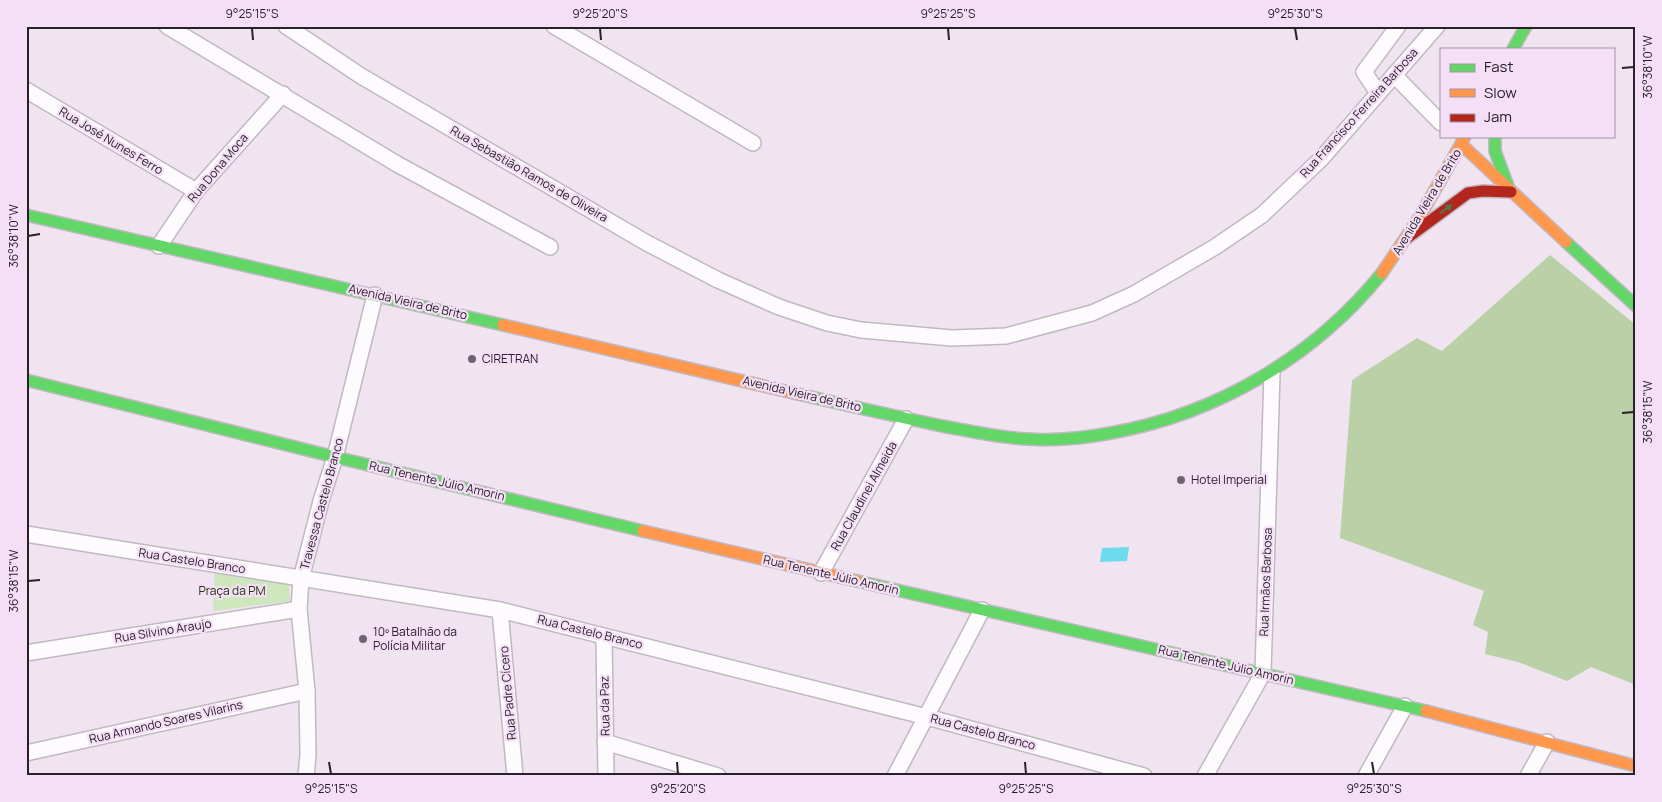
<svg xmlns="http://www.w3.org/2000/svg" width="1662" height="802" viewBox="0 0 1662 802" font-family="Manrope,sans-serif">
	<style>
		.green { fill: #cee6bc }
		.forest { fill: #bad1a7 }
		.water { fill: #6bdbed }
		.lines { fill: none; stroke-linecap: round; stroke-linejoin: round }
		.street-casing { stroke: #c1b8c2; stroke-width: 18 }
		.fast-casing { stroke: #c1b8c2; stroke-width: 14 }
		.slow-casing { stroke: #c1b8c2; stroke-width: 14 }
		.jam-casing { stroke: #c1b8c2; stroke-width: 14 }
		.street { stroke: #fdfbfd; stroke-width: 15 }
		.fast { stroke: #63d668; stroke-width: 11 }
		.slow { stroke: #ff974d; stroke-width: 11 }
		.jam { stroke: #b3261e; stroke-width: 11 }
		.oneway { fill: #467c48 }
		.ticks { fill: none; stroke: #282129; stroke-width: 2 }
		.poi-dot { fill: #6e656f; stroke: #f4dff6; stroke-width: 2 }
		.labels { text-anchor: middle; stroke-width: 4.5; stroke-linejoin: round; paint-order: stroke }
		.street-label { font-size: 12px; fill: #282129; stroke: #f4dff6 }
		.poi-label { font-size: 12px; fill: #282129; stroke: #f4dff6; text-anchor: start }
		.park-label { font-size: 12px; fill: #213511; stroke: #f4dff6 }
		.neatline { fill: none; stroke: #282129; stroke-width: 2 }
		.ticks-label { font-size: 12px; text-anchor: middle; fill: #282129 }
	</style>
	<rect width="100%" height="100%" fill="#f0e4f1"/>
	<path class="green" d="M 215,570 L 289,582 L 290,601 L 213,611 Z"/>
	<path class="forest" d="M 1550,255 L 1636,325 L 1636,685 L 1591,667 L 1567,681 L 1518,662 L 1485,654 L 1488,632 L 1473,625 L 1484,591 L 1340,538 L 1352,380 L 1417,338 L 1442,351 Z"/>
	<path class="water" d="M 1129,547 L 1127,561 L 1100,562 L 1102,548 Z"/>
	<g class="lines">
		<g class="street-casing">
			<g id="street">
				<path d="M 167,26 L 397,164 L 550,247"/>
				<path d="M 286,26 L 361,76 L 645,242 L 718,280 L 779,307 L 827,323 L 861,330 L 952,338 L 1006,336 L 1092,313 L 1134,294 L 1215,247 L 1262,215 L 1321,159 L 1437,26"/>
				<path d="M 554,26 L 753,143"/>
				<path d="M 1394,75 L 1441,123"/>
				<path d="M 26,90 L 196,191"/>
				<path d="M 1378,93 L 1364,72 L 1398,26"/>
				<path d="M 159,246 L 196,191 L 283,94"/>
				<path d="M 26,534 L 500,610 L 927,717 L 1144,776"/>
				<path d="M 821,573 L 906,419"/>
				<path d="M 500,610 L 515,776"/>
				<path d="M 604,636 L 606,776"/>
				<path d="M 26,653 L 299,609"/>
				<path d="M 605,742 L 718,776"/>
				<path d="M 26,753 L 307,691"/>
				<path d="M 306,776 L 308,755 L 307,691 L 299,609 L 301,579 L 321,501 L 335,457 L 375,295"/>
				<path d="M 895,776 L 982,610"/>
				<path d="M 1205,776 L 1263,673 L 1272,373"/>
				<path d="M 1366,776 L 1405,706"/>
				<path d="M 1528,776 L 1547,742"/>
			</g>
		</g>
		<g class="fast-casing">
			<g id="fast">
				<path d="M 1513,49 L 1526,26"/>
				<path d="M 1495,136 L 1495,151 L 1508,186"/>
				<path d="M 26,215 L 503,325"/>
				<path d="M 1566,242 L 1636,306"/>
				<path d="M 26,380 L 335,457 L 643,531"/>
				<path d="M 798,394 C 846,405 894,416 942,426 C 970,431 999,438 1028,439 C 1055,441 1084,438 1111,433 C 1217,414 1314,357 1382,273"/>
				<path d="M 857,581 L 1426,711"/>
			</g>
		</g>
		<g class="slow-casing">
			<g id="slow">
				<path d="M 1465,136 L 1461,144 L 1566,242"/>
				<path d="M 1382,273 L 1419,218 L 1461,144"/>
				<path d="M 503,325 L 798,394"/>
				<path d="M 643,531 L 857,581"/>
				<path d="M 1426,711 L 1636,766"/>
			</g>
		</g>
		<g class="jam-casing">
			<path id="jam" d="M 1407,238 L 1468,193 L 1483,191 L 1511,192"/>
		</g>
		<use href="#street" class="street"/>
		<use href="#fast" class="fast"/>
		<use href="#slow" class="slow"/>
		<use href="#jam" class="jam"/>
	</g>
	<defs><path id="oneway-solid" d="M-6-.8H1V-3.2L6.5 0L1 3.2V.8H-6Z" transform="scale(1.25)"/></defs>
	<use class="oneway" href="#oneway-solid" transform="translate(1446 209) rotate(-36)"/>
	<path class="ticks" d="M 252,28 L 253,40M 600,28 L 601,40M 948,28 L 949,40M 1295,28 L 1297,40M 1622,68 L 1634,67M 28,236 L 40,234M 1622,413 L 1634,412M 28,581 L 40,580M 329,762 L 331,774M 677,762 L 678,774M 1025,762 L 1026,774M 1372,762 L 1374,774"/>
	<g class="poi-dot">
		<circle cx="472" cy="359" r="5"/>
		<circle cx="1181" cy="480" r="5"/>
		<circle cx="363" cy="639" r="5"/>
	</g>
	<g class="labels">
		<g class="street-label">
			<text transform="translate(1359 113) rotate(-48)" y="4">Rua Francisco Ferreira Barbosa</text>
			<text transform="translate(111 141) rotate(31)" y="4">Rua José Nunes Ferro</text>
			<text transform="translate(218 168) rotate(-50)" y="4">Rua Dona Moca</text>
			<text transform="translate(529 174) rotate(30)" y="4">Rua Sebastião Ramos de Oliveira</text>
			<text transform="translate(1427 202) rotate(-59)" y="4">Avenida Vieira de Brito</text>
			<text transform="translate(408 302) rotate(13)" y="4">Avenida Vieira de Brito</text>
			<text transform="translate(802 394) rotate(13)" y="4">Avenida Vieira de Brito</text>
			<text transform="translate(437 481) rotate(13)" y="4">Rua Tenente Júlio Amorin</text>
			<text transform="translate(864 496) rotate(-61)" y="4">Rua Claudinei Almeida</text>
			<text transform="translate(322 504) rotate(-75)" y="4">Travessa Castelo Branco</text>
			<text transform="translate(192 561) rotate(9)" y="4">Rua Castelo Branco</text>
			<text transform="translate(831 575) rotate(13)" y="4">Rua Tenente Júlio Amorin</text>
			<text transform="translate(1266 582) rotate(-88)" y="4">Rua Irmãos Barbosa</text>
			<text transform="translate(163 631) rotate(-9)" y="4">Rua Silvino Araujo</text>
			<text transform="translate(590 632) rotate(14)" y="4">Rua Castelo Branco</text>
			<text transform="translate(1226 665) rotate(13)" y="4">Rua Tenente Júlio Amorin</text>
			<text transform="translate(508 693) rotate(-95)" y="4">Rua Padre Cícero</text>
			<text transform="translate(605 706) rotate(-91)" y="4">Rua da Paz</text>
			<text transform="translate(166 722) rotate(-13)" y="4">Rua Armando Soares Vilarins</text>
			<text transform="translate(983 732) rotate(15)" y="4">Rua Castelo Branco</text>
		</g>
		<g class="poi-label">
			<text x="482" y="363">CIRETRAN</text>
			<text x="1191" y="484">Hotel Imperial</text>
			<text x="373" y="636">10º Batalhão da<tspan x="373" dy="14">Polícia Militar</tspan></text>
		</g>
		<g class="park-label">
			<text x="232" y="595">Praça da PM</text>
		</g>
	</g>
	<rect width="1662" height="802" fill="none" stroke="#f4dff6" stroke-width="55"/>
	<rect x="1440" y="48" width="175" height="90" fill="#f4dff6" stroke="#a293a4"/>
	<rect x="1450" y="64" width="25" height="8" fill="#63d668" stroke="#a293a4"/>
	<text x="1484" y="72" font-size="15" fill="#282129">Fast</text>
	<rect x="1450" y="89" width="25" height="8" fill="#ff974d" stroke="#a293a4"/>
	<text x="1484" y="98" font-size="15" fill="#282129">Slow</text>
	<rect x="1450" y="114" width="25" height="8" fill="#b3261e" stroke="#a293a4"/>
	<text x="1484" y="122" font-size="15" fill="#282129">Jam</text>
	<rect x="28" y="28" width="1606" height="746" class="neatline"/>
	<g class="ticks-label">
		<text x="252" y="18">9°25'15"S</text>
		<text x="600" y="18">9°25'20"S</text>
		<text x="948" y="18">9°25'25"S</text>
		<text x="1295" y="18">9°25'30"S</text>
		<text transform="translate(1648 67) rotate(-90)" y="4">36°38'10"W</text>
		<text transform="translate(14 236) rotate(-90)" y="4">36°38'10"W</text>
		<text transform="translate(1648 412) rotate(-90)" y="4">36°38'15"W</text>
		<text transform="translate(14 581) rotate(-90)" y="4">36°38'15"W</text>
		<text x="331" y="793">9°25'15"S</text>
		<text x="678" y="793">9°25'20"S</text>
		<text x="1026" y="793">9°25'25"S</text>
		<text x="1374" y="793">9°25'30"S</text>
	</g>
</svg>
